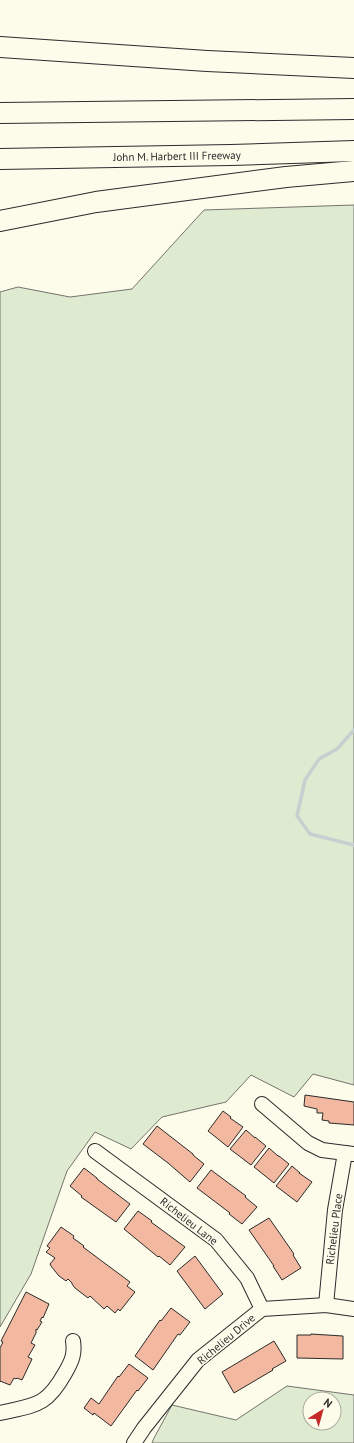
<svg xmlns="http://www.w3.org/2000/svg" width="354" height="1443" viewBox="0 0 354 1443" font-family="'PT Sans',sans-serif">
	<style>
		.green { fill: #deebd1; stroke: #74746e; fill-rule: evenodd }
		.lines { fill: none; stroke-linecap: round; stroke-linejoin: round }
		.stream { stroke: #c7d0d0; stroke-width: 3.5 }
		.building { fill: #f2b8a0; stroke: #2b2b2b }
		.minor-casing { stroke: #2b2b2b; stroke-width: 16 }
		.highway-casing { stroke: #2b2b2b; stroke-width: 22 }
		.minor { stroke: #fdfbea; stroke-width: 14 }
		.highway { stroke: #fdfbea; stroke-width: 20 }
		.labels { text-anchor: middle; stroke-width: 3; stroke-linejoin: round; paint-order: stroke }
		.street-label { font-size: 11px; fill: #2b2b2b; stroke: #fdfbea }
	</style>
	<rect width="100%" height="100%" fill="#fdfbea"/>
	<g class="green">
		<path d="M 354,205 L 354,1085 L 313,1074 L 294,1097 L 251,1075 L 226,1102 L 162,1117 L 131,1149 L 95,1132 L 67,1171 L 31,1274 L 0,1327 L 0,292 L 18,287 L 70,297 L 132,289 L 204,210 Z"/>
		<path d="M 287,1386 L 354,1395 L 354,1443 L 152,1443 L 154,1438 L 172,1405 L 236,1420 ZM 310,1399 L 334,1399 L 334,1423 L 310,1423 Z"/>
	</g>
	<g class="lines">
		<path class="stream" d="M 354,730 L 337,749 L 319,759 L 305,780 L 297,816 L 310,834 L 354,845"/>
	</g>
	<g class="building">
		<path d="M 305,1095 L 354,1102 L 354,1125 L 329,1123 L 329,1121 L 322,1120 L 323,1113 L 317,1113 L 317,1109 L 304,1106 Z"/>
		<path d="M 223,1111 L 231,1117 L 230,1118 L 243,1127 L 228,1147 L 208,1131 Z"/>
		<path d="M 157,1126 L 193,1154 L 193,1155 L 204,1164 L 190,1182 L 168,1163 L 143,1144 Z"/>
		<path d="M 246,1130 L 255,1138 L 255,1137 L 266,1146 L 251,1165 L 230,1149 Z"/>
		<path d="M 269,1148 L 278,1156 L 279,1156 L 289,1164 L 274,1183 L 254,1167 Z"/>
		<path d="M 292,1166 L 300,1173 L 299,1173 L 312,1182 L 297,1202 L 276,1186 Z"/>
		<path d="M 84,1168 L 97,1178 L 97,1179 L 130,1204 L 116,1222 L 81,1197 L 82,1196 L 70,1186 Z"/>
		<path d="M 211,1170 L 246,1196 L 245,1197 L 257,1207 L 242,1224 L 229,1214 L 230,1213 L 197,1188 Z"/>
		<path d="M 138,1211 L 152,1221 L 151,1222 L 185,1247 L 170,1265 L 159,1256 L 158,1257 L 124,1229 Z"/>
		<path d="M 269,1218 L 294,1254 L 293,1255 L 301,1268 L 282,1280 L 273,1266 L 274,1266 L 249,1230 Z"/>
		<path d="M 61,1227 L 74,1236 L 73,1238 L 84,1246 L 83,1247 L 130,1282 L 127,1286 L 135,1292 L 120,1311 L 118,1309 L 115,1313 L 107,1306 L 104,1309 L 90,1296 L 88,1298 L 75,1288 L 72,1284 L 72,1283 L 68,1279 L 66,1281 L 59,1276 L 51,1266 L 50,1264 L 55,1258 L 46,1252 L 50,1248 L 47,1246 Z"/>
		<path d="M 195,1256 L 223,1294 L 205,1309 L 177,1271 Z"/>
		<path d="M 26,1292 L 49,1304 L 43,1318 L 42,1317 L 40,1321 L 42,1322 L 37,1330 L 36,1329 L 36,1333 L 31,1343 L 35,1345 L 28,1357 L 32,1359 L 22,1380 L 17,1378 L 16,1379 L 14,1378 L 10,1385 L 0,1381 L 0,1382 L 0,1348 L 3,1342 L 1,1341 Z"/>
		<path d="M 171,1308 L 190,1322 L 180,1335 L 178,1334 L 153,1370 L 135,1356 L 160,1320 L 161,1321 Z"/>
		<path d="M 311,1334 L 343,1336 L 343,1359 L 297,1358 L 297,1335 L 311,1335 Z"/>
		<path d="M 274,1341 L 286,1361 L 272,1369 L 273,1370 L 234,1393 L 222,1372 Z"/>
		<path d="M 129,1364 L 148,1378 L 138,1391 L 137,1390 L 111,1426 L 94,1413 L 93,1415 L 84,1408 L 91,1398 L 99,1404 L 118,1376 L 119,1377 Z"/>
	</g>
	<g class="lines">
		<g class="minor-casing">
			<g id="minor">
				<path d="M 262,1104 L 308,1143 L 322,1150 L 353,1154"/>
				<path d="M 95,1151 L 216,1240 L 247,1278 L 262,1309"/>
				<path d="M 326,1305 L 335,1210 L 345,1153"/>
				<path d="M 0,1413 C 35,1405 46,1407 65,1373 C 72,1361 75,1354 73,1341"/>
				<path d="M 134,1443 L 144,1428 L 198,1360 L 262,1309 L 326,1305 L 354,1309"/>
			</g>
		</g>
		<g class="highway-casing">
			<g id="highway">
				<path d="M 0,47 L 207,61 L 354,68"/>
				<path d="M 0,113 L 354,109"/>
				<path d="M 0,159 L 231,155 L 354,151"/>
				<path d="M 0,221 L 96,202 L 286,177 L 354,171"/>
			</g>
		</g>
		<use href="#minor" class="minor"/>
		<use href="#highway" class="highway"/>
	</g>
	<g class="labels">
		<g class="street-label">
			<text transform="translate(177 156) rotate(-1)" y="4">John M. Harbert III Freeway</text>
			<text transform="translate(189 1221) rotate(38)" y="4">Richelieu Lane</text>
			<text transform="translate(334 1229) rotate(-83)" y="4">Richelieu Place</text>
			<text transform="translate(226 1339) rotate(-40)" y="4">Richelieu Drive</text>
		</g>
	</g>
	<g transform="translate(322 1411) rotate(37)"><circle r="19" fill="#fdfbea" stroke="#a9a89e"/>
	<path d="M0-3L7 15L0 10L-7 15Z" fill="#c62828"/>
	<text y="-6" font-size="11" font-weight="bold" text-anchor="middle" fill="#2b2b2b">N</text>
	</g>
</svg>
